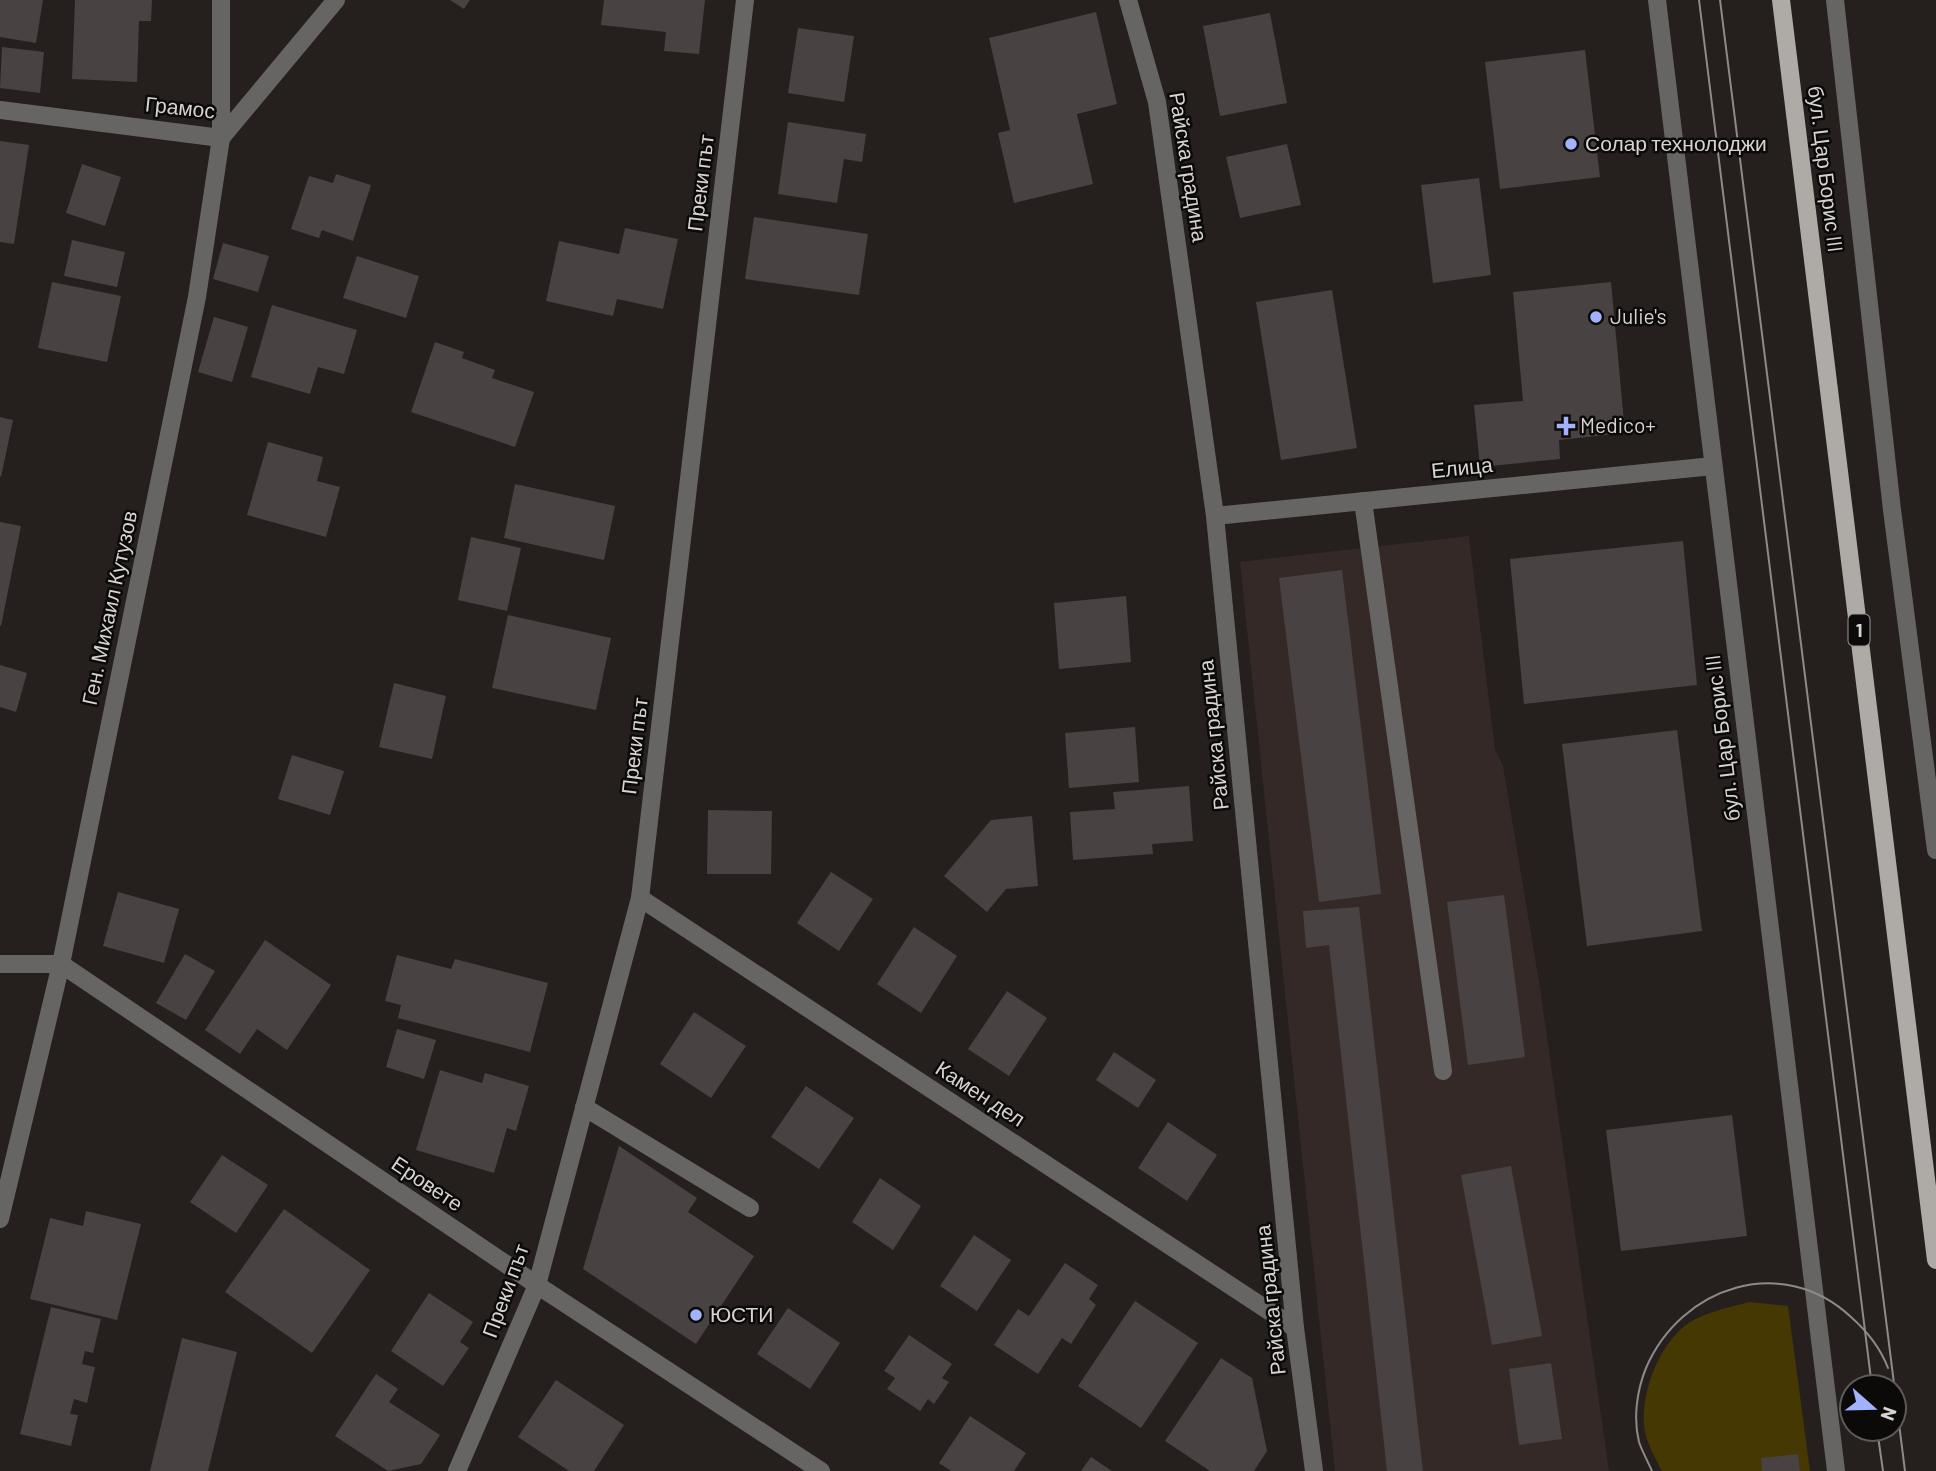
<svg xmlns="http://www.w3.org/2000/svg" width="1936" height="1471" viewBox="0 0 1936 1471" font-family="Barlow,sans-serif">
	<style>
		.built { fill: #342926 }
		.green { fill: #453803 }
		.building { fill: #484242 }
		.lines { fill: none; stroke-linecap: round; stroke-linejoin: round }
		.minor { stroke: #676563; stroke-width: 18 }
		.major { stroke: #aeaaa6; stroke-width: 18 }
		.tram { stroke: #8e8a88; stroke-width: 2 }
		.poi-dot { fill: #a3b2fd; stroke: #0c0a09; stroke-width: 2.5 }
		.labels { text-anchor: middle; stroke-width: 5; stroke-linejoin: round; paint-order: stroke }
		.shield { fill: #0c0a09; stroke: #9a9796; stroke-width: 2 }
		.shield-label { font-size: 19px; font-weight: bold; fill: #d7d3d2 }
		.street-label { font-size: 21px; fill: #d7d3d2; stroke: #0c0a09 }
		.poi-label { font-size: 21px; fill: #d7d3d2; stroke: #0c0a09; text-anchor: start }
	</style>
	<rect width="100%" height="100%" fill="#25201e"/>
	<path class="built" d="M 1469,536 L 1495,750 L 1503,766 L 1540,988 L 1609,1471 L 1335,1471 L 1240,562 Z"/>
	<path class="green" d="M 1750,1302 L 1788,1306 L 1810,1471 L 1662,1471 C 1655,1458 1645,1440 1644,1425 C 1642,1393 1656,1353 1680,1330 C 1698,1313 1727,1308 1750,1302 Z"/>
	<g class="building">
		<path d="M 0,0 L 43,0 L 36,43 L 0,37 Z"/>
		<path d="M 75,0 L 152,0 L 151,21 L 139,21 L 137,82 L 72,79 Z"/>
		<path d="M 450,0 L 470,0 L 464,9 Z"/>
		<path d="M 604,0 L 705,0 L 699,54 L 664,51 L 666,32 L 601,25 Z"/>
		<path d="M 1096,12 L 1117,104 L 1077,114 L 1093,184 L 1014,203 L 998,133 L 1010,130 L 989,38 Z"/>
		<path d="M 1270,13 L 1287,103 L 1220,116 L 1203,26 Z"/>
		<path d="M 798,28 L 854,36 L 844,102 L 788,93 Z"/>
		<path d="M 2,47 L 44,52 L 40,93 L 0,88 Z"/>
		<path d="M 1585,50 L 1600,177 L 1500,189 L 1485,62 Z"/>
		<path d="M 788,122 L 866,134 L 862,162 L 844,159 L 837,203 L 778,194 Z"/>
		<path d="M 0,141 L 29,145 L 14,244 L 0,242 Z"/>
		<path d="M 1287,144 L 1301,205 L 1240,218 L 1226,157 Z"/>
		<path d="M 82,164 L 121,177 L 105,226 L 66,213 Z"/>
		<path d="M 336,174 L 371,185 L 353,241 L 322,230 L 319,238 L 291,229 L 309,176 L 333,183 Z"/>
		<path d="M 1479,178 L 1491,275 L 1433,283 L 1421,185 Z"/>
		<path d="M 754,217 L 868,234 L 859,295 L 745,279 Z"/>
		<path d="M 625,228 L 678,239 L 663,309 L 617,299 L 613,316 L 546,301 L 559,241 L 619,254 Z"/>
		<path d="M 72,240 L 125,252 L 117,287 L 64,276 Z"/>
		<path d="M 223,243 L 269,256 L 258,292 L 213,279 Z"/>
		<path d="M 357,256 L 419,276 L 406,318 L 343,298 Z"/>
		<path d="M 52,282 L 121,296 L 107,362 L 38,348 Z"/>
		<path d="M 1611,282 L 1625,433 L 1559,440 L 1560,459 L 1480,467 L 1474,405 L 1523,401 L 1513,292 Z"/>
		<path d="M 1332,290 L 1357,448 L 1281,460 L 1256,302 Z"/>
		<path d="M 272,305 L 357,330 L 344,374 L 318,367 L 310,394 L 251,377 Z"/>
		<path d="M 214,317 L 248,327 L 232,382 L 198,372 Z"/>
		<path d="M 435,342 L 464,352 L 462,358 L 495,370 L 492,378 L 534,392 L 515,447 L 411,412 Z"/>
		<path d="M 0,417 L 13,420 L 1,477 L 0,476 Z"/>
		<path d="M 268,442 L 323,457 L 317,481 L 340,487 L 326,537 L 247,515 Z"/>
		<path d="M 515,484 L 615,506 L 604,560 L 504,538 Z"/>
		<path d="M 0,522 L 21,526 L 1,626 L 0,626 Z"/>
		<path d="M 471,537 L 521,548 L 507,611 L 458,600 Z"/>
		<path d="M 1683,541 L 1697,685 L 1524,704 L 1510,559 Z"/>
		<path d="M 1342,570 L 1381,894 L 1319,902 L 1279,578 Z"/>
		<path d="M 1126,596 L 1131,662 L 1059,669 L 1054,603 Z"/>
		<path d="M 508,615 L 611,638 L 596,710 L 492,688 Z"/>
		<path d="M 0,665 L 27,673 L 16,712 L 0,707 Z"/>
		<path d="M 394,683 L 446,696 L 432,759 L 379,747 Z"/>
		<path d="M 1135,727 L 1139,782 L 1069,788 L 1065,733 Z"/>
		<path d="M 1677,730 L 1702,931 L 1587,946 L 1562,744 Z"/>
		<path d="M 292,755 L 344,771 L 330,815 L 278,799 Z"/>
		<path d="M 1189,786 L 1193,841 L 1152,844 L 1153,854 L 1073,860 L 1070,812 L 1115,809 L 1113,792 Z"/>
		<path d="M 708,810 L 772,811 L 771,874 L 707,874 Z"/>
		<path d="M 1032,816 L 1038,886 L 1006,889 L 987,912 L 944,876 L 991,820 Z"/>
		<path d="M 831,872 L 873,899 L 839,951 L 797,923 Z"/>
		<path d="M 118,892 L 179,909 L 164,963 L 103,946 Z"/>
		<path d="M 1504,895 L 1525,1057 L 1468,1065 L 1447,902 Z"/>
		<path d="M 1359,907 L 1423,1471 L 1387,1471 L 1329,945 L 1306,948 L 1303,911 Z"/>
		<path d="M 914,927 L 957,956 L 921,1013 L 877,984 Z"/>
		<path d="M 265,940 L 331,985 L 287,1050 L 257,1029 L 240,1054 L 205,1030 Z"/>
		<path d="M 185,954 L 215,971 L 186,1020 L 156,1003 Z"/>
		<path d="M 397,955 L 451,969 L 455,959 L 548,983 L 530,1052 L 398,1018 L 401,1005 L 385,1001 Z"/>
		<path d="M 1007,991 L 1047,1018 L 1009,1076 L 968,1049 Z"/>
		<path d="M 694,1012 L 746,1046 L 711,1098 L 660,1064 Z"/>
		<path d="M 397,1029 L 436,1040 L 424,1079 L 386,1067 Z"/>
		<path d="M 1114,1052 L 1156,1080 L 1138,1108 L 1096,1080 Z"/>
		<path d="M 440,1070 L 482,1083 L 485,1073 L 529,1086 L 516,1131 L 507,1128 L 494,1173 L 416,1150 Z"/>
		<path d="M 806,1086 L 854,1118 L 819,1169 L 771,1137 Z"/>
		<path d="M 1732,1115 L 1747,1236 L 1621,1251 L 1606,1130 Z"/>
		<path d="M 1168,1122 L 1217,1155 L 1187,1201 L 1138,1168 Z"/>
		<path d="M 619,1146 L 697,1198 L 688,1212 L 754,1256 L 696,1344 L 583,1269 Z"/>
		<path d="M 222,1155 L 268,1185 L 236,1233 L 190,1202 Z"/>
		<path d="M 1511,1166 L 1542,1336 L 1492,1345 L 1461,1175 Z"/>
		<path d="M 880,1178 L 921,1206 L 893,1250 L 852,1222 Z"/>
		<path d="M 284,1209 L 370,1270 L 312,1353 L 225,1292 Z"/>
		<path d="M 86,1211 L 141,1224 L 117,1320 L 30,1299 L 50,1218 L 83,1226 Z"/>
		<path d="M 974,1235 L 1011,1260 L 977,1311 L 940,1286 Z"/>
		<path d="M 1065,1263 L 1098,1285 L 1089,1299 L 1096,1305 L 1071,1344 L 1062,1338 L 1038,1374 L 994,1345 L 1018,1309 L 1029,1316 Z"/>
		<path d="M 429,1293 L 473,1322 L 460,1342 L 469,1348 L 443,1386 L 391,1351 Z"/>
		<path d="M 1135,1301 L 1198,1343 L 1141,1428 L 1078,1386 Z"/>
		<path d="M 51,1307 L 101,1319 L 93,1353 L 85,1351 L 82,1364 L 95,1367 L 87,1403 L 74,1399 L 70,1414 L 78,1415 L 71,1446 L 20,1434 Z"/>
		<path d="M 788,1308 L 840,1343 L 810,1389 L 757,1354 Z"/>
		<path d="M 909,1335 L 952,1364 L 942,1378 L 949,1382 L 934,1404 L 928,1399 L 920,1411 L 887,1389 L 895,1378 L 884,1371 Z"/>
		<path d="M 182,1338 L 237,1352 L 208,1471 L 150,1471 Z"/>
		<path d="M 1221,1358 L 1252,1378 L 1267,1451 L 1254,1471 L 1210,1471 L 1165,1441 Z"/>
		<path d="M 1551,1363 L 1562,1439 L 1519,1445 L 1509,1369 Z"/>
		<path d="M 376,1374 L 398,1389 L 389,1402 L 440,1435 L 421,1464 L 388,1471 L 335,1436 Z"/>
		<path d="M 556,1380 L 624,1425 L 594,1471 L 569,1471 L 518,1437 Z"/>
		<path d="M 970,1416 L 1026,1453 L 1014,1471 L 951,1471 L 939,1463 Z"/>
		<path d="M 1798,1454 L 1800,1471 L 1762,1471 L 1761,1458 Z"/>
		<path d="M 1091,1457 L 1112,1471 L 1081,1471 Z"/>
	</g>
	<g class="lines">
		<g class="minor">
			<path d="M 1128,0 L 1157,102 L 1215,516 L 1295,1328 L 1314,1471"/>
			<path d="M 1657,0 L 1836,1471"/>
			<path d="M 1835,0 L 1892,510 L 1936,850"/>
			<path d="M 0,110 L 221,138 L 336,0"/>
			<path d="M 1363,501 L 1443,1071"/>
			<path d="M 1215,516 L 1713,466"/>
			<path d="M 640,898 L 1295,1328"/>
			<path d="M 0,964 L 61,964 L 537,1285 L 821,1471"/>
			<path d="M 584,1107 L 750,1208"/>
			<path d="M 0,1219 L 61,964 L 197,297 L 221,138 L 221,0"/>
			<path d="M 457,1471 L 537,1285 L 640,898 L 745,0"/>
		</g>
		<path class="major" d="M 1781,0 L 1936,1260"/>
		<g class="tram">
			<path d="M 1699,0 L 1872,1387"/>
			<path d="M 1720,0 L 1905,1471"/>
			<path d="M 1877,1429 L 1883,1471"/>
			<path d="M 1652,1471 C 1648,1462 1642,1451 1639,1442 C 1633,1418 1637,1390 1646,1368 C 1681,1286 1783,1253 1851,1317 C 1868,1332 1880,1347 1888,1368"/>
		</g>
	</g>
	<g class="poi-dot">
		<circle cx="1571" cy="144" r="7"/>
		<circle cx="1596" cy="317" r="7"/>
		<path d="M1562.5 415.5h7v7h7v7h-7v7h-7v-7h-7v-7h7z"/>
		<circle cx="696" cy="1315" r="7"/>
	</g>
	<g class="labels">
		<rect class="shield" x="1848.5" y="614.5" width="21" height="31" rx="5"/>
		<g class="shield-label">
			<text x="1859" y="637">1</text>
		</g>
		<g class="street-label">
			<text transform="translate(180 108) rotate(6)" y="7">Грамос</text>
			<text transform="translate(1188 167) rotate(81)" y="7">Райска градина</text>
			<text transform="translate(1825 169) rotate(83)" y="7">бул. Цар Борис III</text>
			<text transform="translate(701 183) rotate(-83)" y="7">Преки път</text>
			<text transform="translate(1462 468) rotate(-6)" y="7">Елица</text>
			<text transform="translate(110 608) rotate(-78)" y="7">Ген. Михаил Кутузов</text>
			<text transform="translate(1214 735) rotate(-96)" y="7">Райска градина</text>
			<text transform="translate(1723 738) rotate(-97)" y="7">бул. Цар Борис III</text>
			<text transform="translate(635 746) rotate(-83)" y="7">Преки път</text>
			<text transform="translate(980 1094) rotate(33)" y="7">Камен дел</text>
			<text transform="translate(427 1184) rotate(34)" y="7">Еровете</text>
			<text transform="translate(506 1291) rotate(-70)" y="7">Преки път</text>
			<text transform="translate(1271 1300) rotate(-96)" y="7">Райска градина</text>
		</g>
		<g class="poi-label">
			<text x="1585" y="151">Солар технолоджи</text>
			<text x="1610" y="324">Julie's</text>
			<text x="1580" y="433">Medico+</text>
			<text x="710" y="1322">ЮСТИ</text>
		</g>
	</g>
	<g transform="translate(1873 1408) rotate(110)"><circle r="33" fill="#0c0a09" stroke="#5d5a59" stroke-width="2"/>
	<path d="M0-5L12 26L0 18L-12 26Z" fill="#a3b2fd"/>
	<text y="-10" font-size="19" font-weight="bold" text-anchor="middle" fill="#d7d3d2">N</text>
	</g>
</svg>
